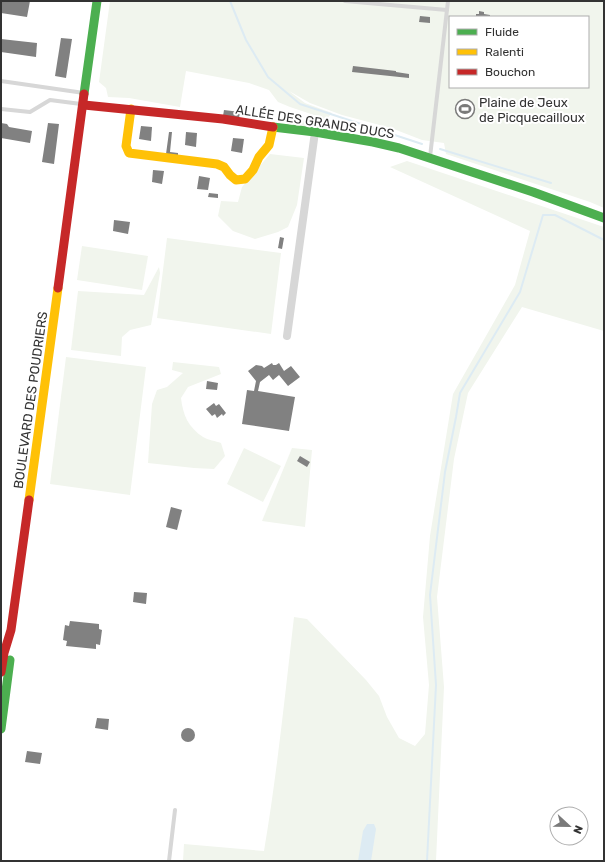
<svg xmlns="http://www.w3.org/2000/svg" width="605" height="862" viewBox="0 0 605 862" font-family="Rubik,sans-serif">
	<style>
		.green { fill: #f1f5ed; fill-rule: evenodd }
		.water { fill: #ddebf3 }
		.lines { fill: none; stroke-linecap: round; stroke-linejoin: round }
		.stream { stroke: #ddebf3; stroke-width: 2 }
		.building { fill: #818181 }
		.lane { stroke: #d7d7d7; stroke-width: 4 }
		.street { stroke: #d7d7d7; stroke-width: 8 }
		.fast { stroke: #4caf50; stroke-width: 9 }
		.slow { stroke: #ffc107; stroke-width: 9 }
		.jam { stroke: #c62828; stroke-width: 9 }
		.labels { text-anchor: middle; stroke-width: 4; stroke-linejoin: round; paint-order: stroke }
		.poi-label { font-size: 13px; fill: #333; stroke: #fff; text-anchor: start }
		.street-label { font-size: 13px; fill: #333; stroke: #fff }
	</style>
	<rect width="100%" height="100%" fill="#fff"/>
	<g class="green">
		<path d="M 110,1 L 604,1 L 604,208 L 590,202 L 446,154 L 444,143 L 422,140 L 391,128 L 342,115 L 310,103 L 289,91 L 305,103 L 332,113 L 319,128 L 289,124 L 291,121 L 314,122 L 317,116 L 290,107 L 278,102 L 269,90 L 249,83 L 186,71 L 180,107 L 129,98 L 108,97 L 106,88 L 99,82 ZM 450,17 L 588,17 L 588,87 L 450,87 Z"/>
		<path d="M 270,154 L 304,158 L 297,205 L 288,227 L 278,232 L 255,239 L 233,231 L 218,216 L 221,201 L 238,202 L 242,187 Z"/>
		<path d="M 407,161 L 604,227 L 604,331 L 522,307 L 468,393 L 454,459 L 437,597 L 444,687 L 436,861 L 183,861 L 184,844 L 264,851 C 277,774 285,695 294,617 L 307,619 L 366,680 L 379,696 L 387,717 L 399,738 L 415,746 L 425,734 L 429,685 L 423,617 L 430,536 L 453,394 L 515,285 L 530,231 L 390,167 Z"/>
		<path d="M 167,238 L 281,253 L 271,334 L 157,318 Z"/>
		<path d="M 82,246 L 148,256 L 142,290 L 77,280 Z"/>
		<path d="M 159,267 L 160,273 L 151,325 L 130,330 L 122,337 L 121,356 L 71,350 L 78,291 L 144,295 Z"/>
		<path d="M 66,357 L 146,367 L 130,495 L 50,484 Z"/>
		<path d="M 173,362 L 219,367 L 221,374 L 188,387 L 181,398 C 183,415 188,427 203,437 C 208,440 216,441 221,443 L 225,456 L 214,469 L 194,468 L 148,463 L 152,404 L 157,390 L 167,387 L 183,373 L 172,370 Z"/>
		<path d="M 244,448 L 281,466 L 263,502 L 227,484 Z"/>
		<path d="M 292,448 L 312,450 L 305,527 L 262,521 Z"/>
	</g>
	<path class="water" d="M 367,824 L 374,824 L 376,829 L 371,861 L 358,861 L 363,831 Z"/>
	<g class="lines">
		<g class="stream">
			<path d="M 230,1 L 246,40 L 268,77 L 300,104 L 422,144"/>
			<path d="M 440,149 L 551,183"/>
			<path d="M 427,861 L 436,685 L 430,595 L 445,472 L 456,417 L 460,393 L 520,292 L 543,215 L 555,215 L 604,240"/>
		</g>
	</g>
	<g class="building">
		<path d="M 1,1 L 30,1 L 27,17 L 1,13 Z"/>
		<path d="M 479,11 L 484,12 L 484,14 L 490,15 L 490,17 L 476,17 L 476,14 L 479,14 Z"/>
		<path d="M 420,16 L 430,17 L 430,23 L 419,22 Z"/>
		<path d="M 61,38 L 72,39 L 66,78 L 55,76 Z"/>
		<path d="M 1,39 L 37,43 L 36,57 L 1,52 Z"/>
		<path d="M 353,66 L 396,71 L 396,72 L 409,74 L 409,78 L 352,72 Z"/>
		<path d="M 224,110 L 240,112 L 239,118 L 223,116 Z"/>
		<path d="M 1,123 L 7,124 L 9,127 L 32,131 L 30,143 L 1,138 Z"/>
		<path d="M 48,123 L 59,124 L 54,164 L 42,162 Z"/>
		<path d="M 141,126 L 152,127 L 151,141 L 139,139 Z"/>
		<path d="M 169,132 L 172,132 L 170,152 L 178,153 L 178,156 L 166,154 Z"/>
		<path d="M 186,132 L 197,133 L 196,147 L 185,145 Z"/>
		<path d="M 233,138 L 244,139 L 242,153 L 231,151 Z"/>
		<path d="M 153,170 L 164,171 L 162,184 L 152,182 Z"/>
		<path d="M 199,176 L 210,178 L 208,190 L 197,189 Z"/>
		<path d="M 209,193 L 218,194 L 218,198 L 208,197 Z"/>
		<path d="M 114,220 L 130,222 L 128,234 L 113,231 Z"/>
		<path d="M 280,237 L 284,238 L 282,249 L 278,248 Z"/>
		<path d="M 272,363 L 273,365 L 276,365 L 279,363 L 284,371 L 291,366 L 300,377 L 288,386 L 279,375 L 273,380 L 269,375 L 260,382 L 258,391 L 295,397 L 289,431 L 242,424 L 247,390 L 254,391 L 256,381 L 248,371 L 256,365 L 262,366 L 264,368 Z"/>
		<path d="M 207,381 L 218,383 L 217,390 L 206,389 Z"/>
		<path d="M 214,403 L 216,406 L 219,404 L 226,413 L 223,416 L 222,414 L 217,418 L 215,414 L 212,416 L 206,409 Z"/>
		<path d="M 300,456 L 310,462 L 307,467 L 297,461 Z"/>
		<path d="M 171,507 L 182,510 L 177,530 L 166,527 Z"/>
		<path d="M 134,592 L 147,593 L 146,604 L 133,602 Z"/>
		<path d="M 70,621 L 99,624 L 99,629 L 102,630 L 100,645 L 96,644 L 96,649 L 66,646 L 67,641 L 63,640 L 65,625 L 69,626 Z"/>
		<path d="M 97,718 L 109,719 L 108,730 L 95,728 Z"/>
		<circle cx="188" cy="735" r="7"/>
		<path d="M 27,751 L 42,753 L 40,764 L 25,762 Z"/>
	</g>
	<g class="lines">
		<g class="lane">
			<path d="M 345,1 L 447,10"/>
			<path d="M 1,81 L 84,93"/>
			<path d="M 1,109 L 30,112 L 50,100 L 81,104"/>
			<path d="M 430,157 L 448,1"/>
			<path d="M 169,861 L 175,810"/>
		</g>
		<path class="street" d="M 287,336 L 315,132"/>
		<g class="fast">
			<path d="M 84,94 L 97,1"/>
			<path d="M 273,127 L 315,132 L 373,142 L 399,148 L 533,192 L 604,218"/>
			<path d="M 1,729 L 10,660"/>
		</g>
		<g class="slow">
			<path d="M 131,109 L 126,146 L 129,153 L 217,164 L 224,167 L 230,175 L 236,180 L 245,179 L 253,170 L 259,157 L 269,145 L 273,127"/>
			<path d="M 29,500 L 58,288"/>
		</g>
		<g class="jam">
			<path d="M 84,105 L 223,119 L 273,127"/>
			<path d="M 58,288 L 84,94"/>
			<path d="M 1,672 L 4,653 L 11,630 L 29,500"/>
		</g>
	</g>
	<defs>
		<g id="stadium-ring" transform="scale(1)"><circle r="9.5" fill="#fff" stroke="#7a7a7a" stroke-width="1.5"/><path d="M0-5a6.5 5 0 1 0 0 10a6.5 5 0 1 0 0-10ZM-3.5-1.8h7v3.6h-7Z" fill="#7a7a7a"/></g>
	</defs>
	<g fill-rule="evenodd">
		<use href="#stadium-ring" x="465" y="109"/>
	</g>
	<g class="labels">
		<g class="poi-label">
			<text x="479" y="107">Plaine de Jeux<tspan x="479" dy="15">de Picquecailloux</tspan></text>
		</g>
		<g class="street-label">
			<text transform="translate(315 121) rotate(9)" y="5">ALLÉE DES GRANDS DUCS</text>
			<text transform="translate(30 400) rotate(-82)" y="5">BOULEVARD DES POUDRIERS</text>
		</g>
	</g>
	<rect width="605" height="862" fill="none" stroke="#333333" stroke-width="4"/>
	<rect x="449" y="16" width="140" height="72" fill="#ffffff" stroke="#adadad"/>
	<rect x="457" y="29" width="20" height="6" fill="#4caf50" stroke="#adadad"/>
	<text x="485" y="36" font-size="12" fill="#333333">Fluide</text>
	<rect x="457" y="49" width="20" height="6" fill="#ffc107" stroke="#adadad"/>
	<text x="485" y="56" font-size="12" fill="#333333">Ralenti</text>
	<rect x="457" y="69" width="20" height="6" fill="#c62828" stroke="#adadad"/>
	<text x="485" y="76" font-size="12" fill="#333333">Bouchon</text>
	<g transform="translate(569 826) rotate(112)"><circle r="19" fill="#ffffff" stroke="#adadad"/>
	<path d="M0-3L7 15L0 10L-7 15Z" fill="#7a7a7a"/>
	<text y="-6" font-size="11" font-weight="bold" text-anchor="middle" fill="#333333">N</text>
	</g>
</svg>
